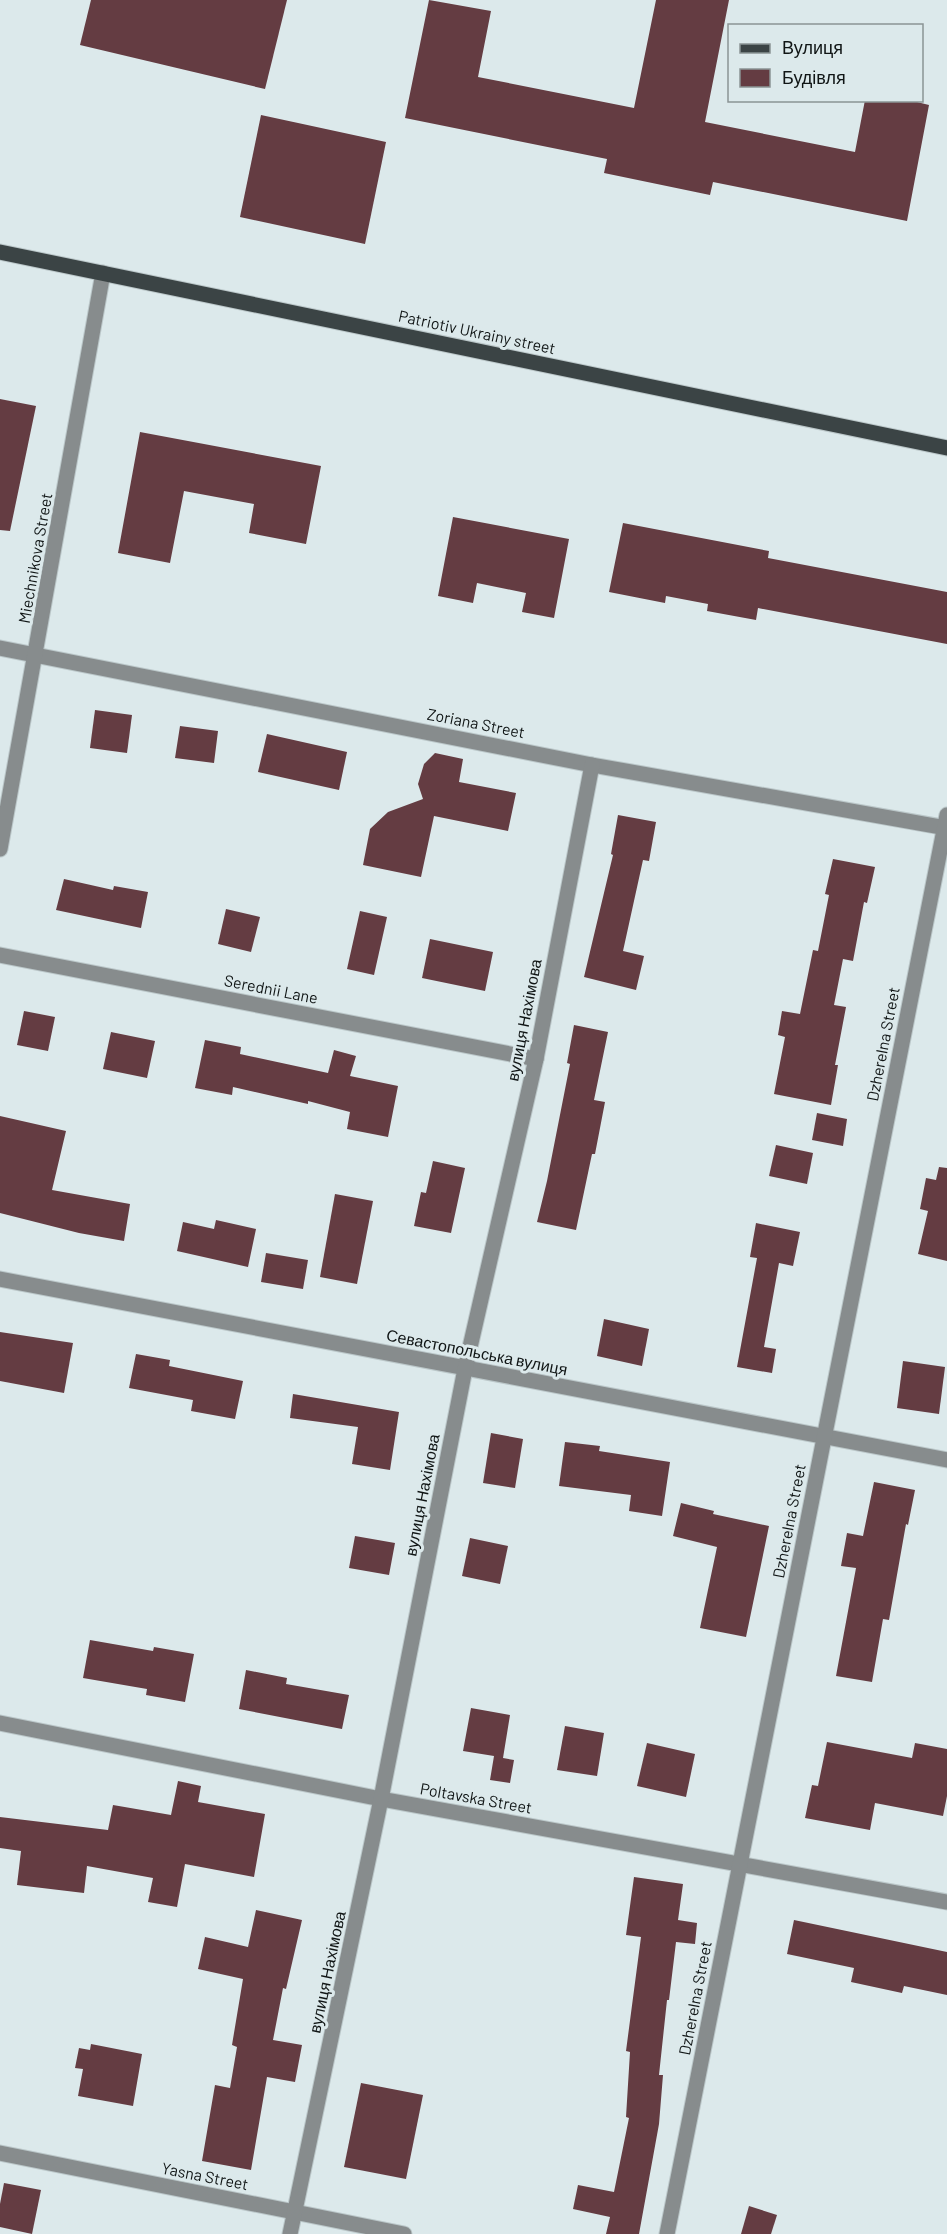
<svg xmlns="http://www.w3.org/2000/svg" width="947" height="2234" viewBox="0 0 947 2234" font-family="Barlow,sans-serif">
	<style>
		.building { fill: #643c42 }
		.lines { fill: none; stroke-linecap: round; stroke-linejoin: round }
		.minor-casing { stroke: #bbc7c9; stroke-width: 17 }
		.major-casing { stroke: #bbc7c9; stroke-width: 17 }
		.minor { stroke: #878c8d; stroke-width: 15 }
		.major { stroke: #3b4445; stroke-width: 15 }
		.labels { text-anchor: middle; stroke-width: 6; stroke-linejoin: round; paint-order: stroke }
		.street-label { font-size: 16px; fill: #101515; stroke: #dce9eb }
	</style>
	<rect width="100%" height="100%" fill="#dce9eb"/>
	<g class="building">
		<path d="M 91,0 L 287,0 L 265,89 L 80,45 Z"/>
		<path d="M 429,0 L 491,11 L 478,77 L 634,108 L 656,0 L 729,0 L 705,122 L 855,152 L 865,100 L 909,100 L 929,105 L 907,221 L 713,182 L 710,195 L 604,173 L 607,159 L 405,118 Z"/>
		<path d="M 261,115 L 386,142 L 365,244 L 240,217 Z"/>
		<path d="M 0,399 L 36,406 L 10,531 L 0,530 Z"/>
		<path d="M 140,432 L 321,466 L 306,544 L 249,533 L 254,504 L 184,491 L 170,563 L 118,553 Z"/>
		<path d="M 453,517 L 569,539 L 554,618 L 522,612 L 526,593 L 477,583 L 473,603 L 438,596 Z"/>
		<path d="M 623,523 L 769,551 L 768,558 L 947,592 L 947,644 L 758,608 L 756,620 L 707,611 L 708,604 L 666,596 L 665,603 L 609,592 Z"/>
		<path d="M 95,710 L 132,715 L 127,753 L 90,748 Z"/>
		<path d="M 180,726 L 218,731 L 214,763 L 175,758 Z"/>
		<path d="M 267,734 L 347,752 L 339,790 L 258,772 Z"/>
		<path d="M 435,753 L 463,759 L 459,782 L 516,793 L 508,831 L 434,816 L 421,877 L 363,865 L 370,829 L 388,812 L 423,799 L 418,784 L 424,764 Z"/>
		<path d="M 618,815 L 656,822 L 649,861 L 643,860 L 623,951 L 644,956 L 636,990 L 584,977 L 613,855 L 611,854 Z"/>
		<path d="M 833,859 L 875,867 L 867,903 L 864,902 L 853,961 L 843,959 L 834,1005 L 846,1007 L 835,1065 L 838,1065 L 831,1105 L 774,1094 L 785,1037 L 778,1035 L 782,1011 L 800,1014 L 813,950 L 818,951 L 829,895 L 825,894 Z"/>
		<path d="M 64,879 L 113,890 L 114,886 L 148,892 L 141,928 L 56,910 Z"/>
		<path d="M 226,909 L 260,917 L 251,952 L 218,944 Z"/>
		<path d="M 360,911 L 387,917 L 374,975 L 347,969 Z"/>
		<path d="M 430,939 L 493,952 L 485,991 L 422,978 Z"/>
		<path d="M 24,1011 L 55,1017 L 48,1051 L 17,1045 Z"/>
		<path d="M 574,1025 L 608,1032 L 594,1100 L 605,1102 L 595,1154 L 592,1154 L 576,1230 L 537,1222 L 547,1181 L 570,1064 L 567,1063 Z"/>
		<path d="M 111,1032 L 155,1041 L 147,1078 L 103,1069 Z"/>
		<path d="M 205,1040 L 241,1047 L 240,1054 L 328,1073 L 334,1050 L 356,1056 L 350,1076 L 398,1086 L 388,1137 L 347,1129 L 350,1112 L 308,1101 L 308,1104 L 233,1087 L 232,1095 L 195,1088 Z"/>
		<path d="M 817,1113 L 847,1119 L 843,1146 L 812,1140 Z"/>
		<path d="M 0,1116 L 66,1131 L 52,1190 L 130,1204 L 124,1241 L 79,1233 L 0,1213 Z"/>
		<path d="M 776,1145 L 813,1153 L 807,1184 L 769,1176 Z"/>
		<path d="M 433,1161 L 465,1168 L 451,1233 L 414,1226 L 421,1192 L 426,1193 Z"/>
		<path d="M 939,1167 L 947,1168 L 947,1261 L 918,1254 L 928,1211 L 920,1209 L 926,1178 L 936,1180 Z"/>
		<path d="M 335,1194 L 373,1201 L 357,1284 L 320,1277 Z"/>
		<path d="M 216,1220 L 256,1229 L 248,1267 L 177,1251 L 183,1222 L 214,1229 Z"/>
		<path d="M 756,1223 L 800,1232 L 793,1266 L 779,1263 L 764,1347 L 776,1349 L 772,1373 L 737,1367 L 757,1258 L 750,1257 Z"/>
		<path d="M 266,1253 L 308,1260 L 303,1289 L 261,1282 Z"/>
		<path d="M 604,1319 L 649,1329 L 642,1366 L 597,1356 Z"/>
		<path d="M 0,1332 L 73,1343 L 64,1393 L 0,1381 Z"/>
		<path d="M 136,1354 L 170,1360 L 169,1366 L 243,1381 L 235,1419 L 191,1411 L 193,1400 L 129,1388 Z"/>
		<path d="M 903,1361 L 945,1367 L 939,1414 L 897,1408 Z"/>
		<path d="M 293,1394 L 399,1412 L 390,1470 L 352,1464 L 358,1427 L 290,1418 Z"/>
		<path d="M 491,1433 L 523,1439 L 515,1488 L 483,1483 Z"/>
		<path d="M 565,1442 L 600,1446 L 599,1451 L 670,1462 L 662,1516 L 629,1511 L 631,1495 L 559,1486 Z"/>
		<path d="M 874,1482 L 915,1490 L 908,1525 L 906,1524 L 889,1620 L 883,1619 L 872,1682 L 836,1676 L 856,1568 L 841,1566 L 847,1533 L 863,1536 Z"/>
		<path d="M 681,1503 L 714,1511 L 713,1514 L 769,1526 L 746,1637 L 700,1628 L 717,1547 L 673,1536 Z"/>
		<path d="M 355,1536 L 395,1543 L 389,1575 L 349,1568 Z"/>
		<path d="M 470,1538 L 508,1546 L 500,1584 L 462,1576 Z"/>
		<path d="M 90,1640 L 153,1651 L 154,1647 L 194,1654 L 185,1702 L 146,1695 L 147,1689 L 83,1678 Z"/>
		<path d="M 246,1670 L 287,1678 L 286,1684 L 349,1695 L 342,1729 L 239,1709 Z"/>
		<path d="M 471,1708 L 510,1715 L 503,1758 L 514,1760 L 510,1783 L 490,1780 L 494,1756 L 463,1751 Z"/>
		<path d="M 565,1726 L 604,1733 L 597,1776 L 557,1770 Z"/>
		<path d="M 827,1742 L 912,1758 L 915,1743 L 947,1749 L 947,1796 L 943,1816 L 875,1803 L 870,1830 L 805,1818 L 812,1785 L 818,1786 Z"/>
		<path d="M 647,1743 L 695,1754 L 686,1797 L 637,1786 Z"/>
		<path d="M 178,1781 L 201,1786 L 198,1802 L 265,1814 L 254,1877 L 185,1864 L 177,1907 L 148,1902 L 153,1878 L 87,1866 L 84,1893 L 17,1885 L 21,1851 L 0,1848 L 0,1817 L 108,1830 L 113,1805 L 171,1815 Z"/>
		<path d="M 634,1877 L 683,1884 L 678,1920 L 697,1923 L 695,1944 L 676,1942 L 669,2000 L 667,2000 L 659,2075 L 663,2075 L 659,2124 L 639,2234 L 606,2234 L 610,2217 L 573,2209 L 578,2185 L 614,2192 L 629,2118 L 626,2117 L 630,2052 L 626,2051 L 641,1937 L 626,1935 Z"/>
		<path d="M 256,1910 L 302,1920 L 286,1989 L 283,1988 L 273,2040 L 302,2045 L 295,2082 L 267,2077 L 251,2170 L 202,2161 L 215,2085 L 230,2088 L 237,2047 L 232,2045 L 243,1979 L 198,1969 L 205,1937 L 248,1947 Z"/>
		<path d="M 794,1920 L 947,1952 L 947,1995 L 904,1986 L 902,1993 L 851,1982 L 854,1968 L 787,1954 Z"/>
		<path d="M 91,2044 L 142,2054 L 133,2106 L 78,2096 L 83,2069 L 75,2068 L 79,2048 L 90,2050 Z"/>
		<path d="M 361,2083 L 423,2095 L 406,2179 L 344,2167 Z"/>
		<path d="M 4,2183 L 41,2190 L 32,2234 L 0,2227 L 0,2204 Z"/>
		<path d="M 749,2206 L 777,2215 L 771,2234 L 741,2234 Z"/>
	</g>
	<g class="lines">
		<g class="minor-casing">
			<g id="minor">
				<path d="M 0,648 L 592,765 L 947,828"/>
				<path d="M 0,849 L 103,273"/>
				<path d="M 0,955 L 536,1059"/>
				<path d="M 0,1279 L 947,1460"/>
				<path d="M 0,1723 L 381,1799 L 947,1902"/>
				<path d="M 0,2153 L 404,2234"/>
				<path d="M 290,2234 L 381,1799 L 465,1369 L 536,1059 L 592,765"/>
				<path d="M 667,2234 L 947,815"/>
			</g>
		</g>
		<g class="major-casing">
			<path id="major" d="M 0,252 L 947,448"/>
		</g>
		<use href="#minor" class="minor"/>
		<use href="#major" class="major"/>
	</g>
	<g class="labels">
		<g class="street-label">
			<text transform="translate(477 332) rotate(12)" y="6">Patriotiv Ukrainy street</text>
			<text transform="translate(35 558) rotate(-80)" y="6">Miechnikova Street</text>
			<text transform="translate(476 723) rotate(11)" y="6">Zoriana Street</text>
			<text transform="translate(271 989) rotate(11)" y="6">Serednii Lane</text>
			<text transform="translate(524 1020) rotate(-79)" y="6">вулиця Нахімова</text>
			<text transform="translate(883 1044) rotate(-79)" y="6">Dzherelna Street</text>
			<text transform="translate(477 1352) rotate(11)" y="6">Севастопольська вулиця</text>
			<text transform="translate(422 1495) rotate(-79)" y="6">вулиця Нахімова</text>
			<text transform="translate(789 1521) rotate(-79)" y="6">Dzherelna Street</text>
			<text transform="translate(476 1798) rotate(10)" y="6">Poltavska Street</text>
			<text transform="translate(327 1972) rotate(-78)" y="6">вулиця Нахімова</text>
			<text transform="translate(695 1998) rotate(-79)" y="6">Dzherelna Street</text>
			<text transform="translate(205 2176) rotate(11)" y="6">Yasna Street</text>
		</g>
	</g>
	<rect x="728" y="24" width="195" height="78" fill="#dce9eb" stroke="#8a9495" stroke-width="1.5"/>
	<rect x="740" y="44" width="30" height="9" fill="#3b4445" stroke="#8a9495" stroke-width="1.5"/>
	<text x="782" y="54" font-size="18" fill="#101515">Вулиця</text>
	<rect x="740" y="69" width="30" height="18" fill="#643c42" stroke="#8a9495" stroke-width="1.5"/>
	<text x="782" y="84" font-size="18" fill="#101515">Будівля</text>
</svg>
